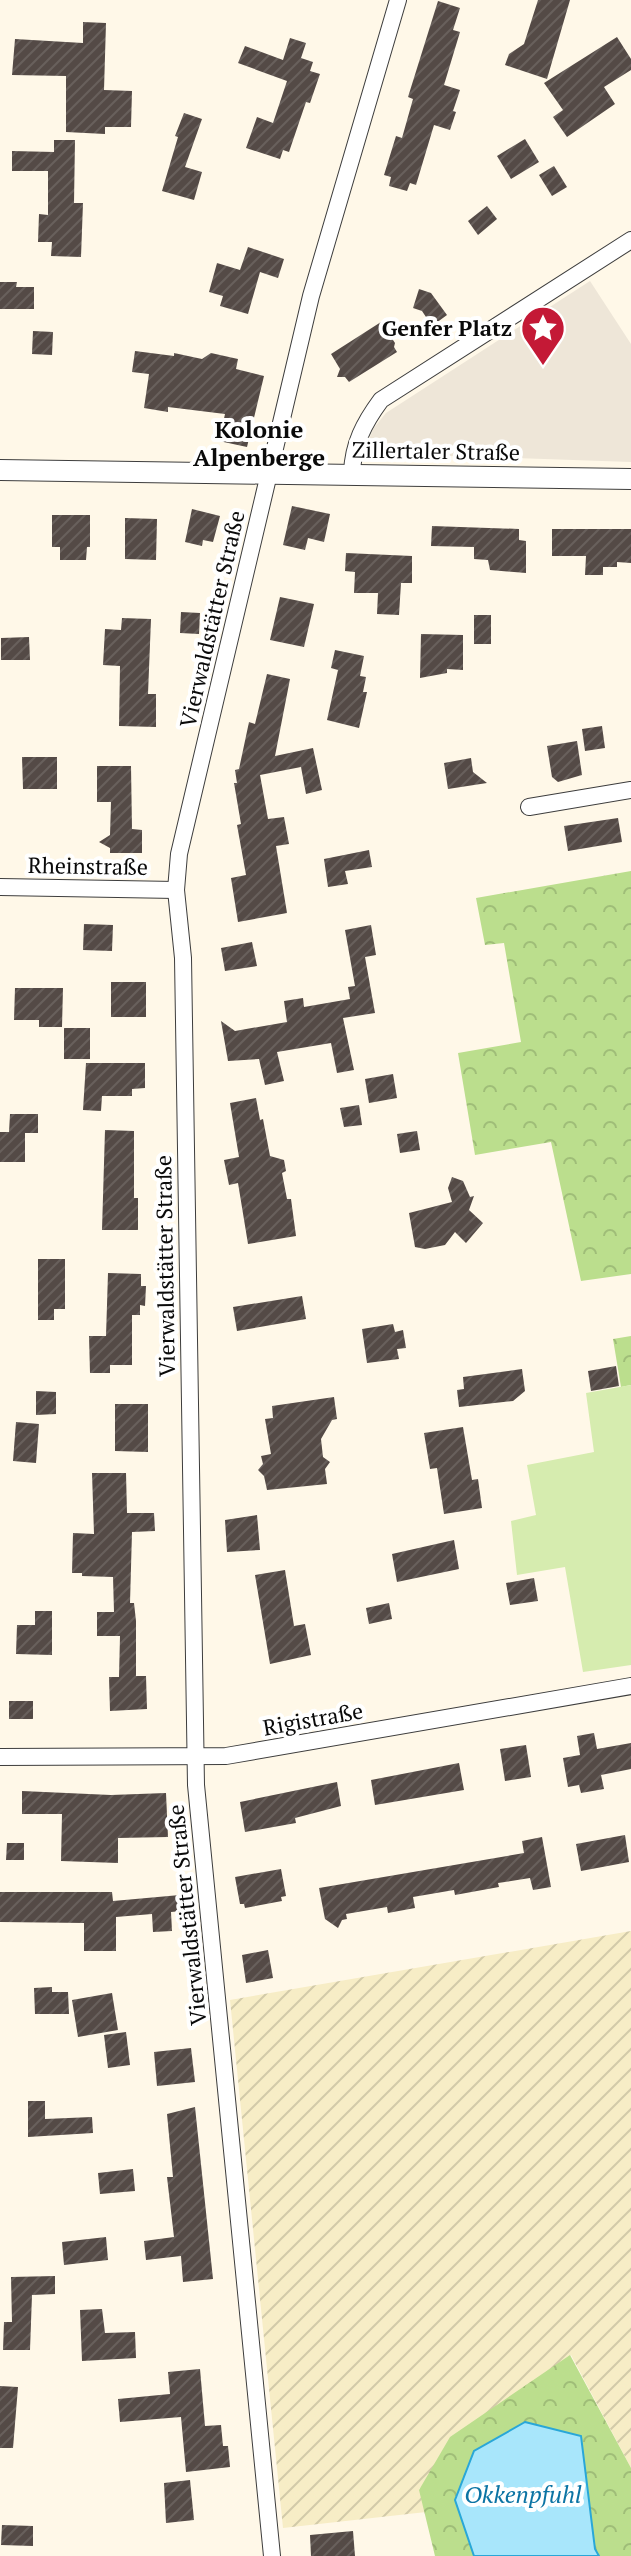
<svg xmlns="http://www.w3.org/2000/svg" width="631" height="2556" viewBox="0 0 631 2556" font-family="'PT Serif',serif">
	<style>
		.farmland { fill: url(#farmland-furrows) }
		.forest { fill: url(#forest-crowns) }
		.garden { fill: #d6ecaf }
		.plaza { fill: #eee6d8 }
		.water { fill: #a8e6fb; stroke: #29a7d8; stroke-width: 2 }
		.building { fill: url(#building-hatch) }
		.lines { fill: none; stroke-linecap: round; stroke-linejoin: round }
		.minor-casing { stroke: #3d3d3d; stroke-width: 18 }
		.tertiary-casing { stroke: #3d3d3d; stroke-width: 22 }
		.minor { stroke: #fff; stroke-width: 16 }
		.tertiary { stroke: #fff; stroke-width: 20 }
		.labels { text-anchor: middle; stroke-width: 8; stroke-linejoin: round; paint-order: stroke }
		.poi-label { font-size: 22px; font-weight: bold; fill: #0a0a0a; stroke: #fff; text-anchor: end }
		.street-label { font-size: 22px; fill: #0a0a0a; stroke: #fff }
		.neighbourhood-label { font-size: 24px; font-weight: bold; fill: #0a0a0a; stroke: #fff }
		.water-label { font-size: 24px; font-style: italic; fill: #0c74a4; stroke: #fff }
	</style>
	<defs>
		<pattern id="farmland-furrows" width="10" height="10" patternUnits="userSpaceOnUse" patternTransform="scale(2)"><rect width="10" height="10" fill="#f7edc6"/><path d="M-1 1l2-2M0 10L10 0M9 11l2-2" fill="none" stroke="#d2caa9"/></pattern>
		<pattern id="forest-crowns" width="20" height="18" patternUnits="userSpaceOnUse" patternTransform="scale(2)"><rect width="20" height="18" fill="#bbde8d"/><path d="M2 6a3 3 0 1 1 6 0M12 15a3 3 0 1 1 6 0" fill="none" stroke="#9fbd78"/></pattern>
		<pattern id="building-hatch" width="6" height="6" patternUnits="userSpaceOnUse" patternTransform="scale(2)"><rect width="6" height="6" fill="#544a46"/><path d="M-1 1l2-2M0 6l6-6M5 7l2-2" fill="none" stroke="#68605c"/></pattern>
	</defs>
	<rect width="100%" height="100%" fill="#fff8e8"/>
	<path class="farmland" d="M 631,1931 L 631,2468 L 571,2355 L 419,2489 L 426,2512 L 283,2528 L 230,2000 Z"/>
	<g class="forest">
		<path d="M 631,871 L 631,1274 L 581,1281 L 551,1142 L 475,1155 L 458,1053 L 521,1042 L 504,943 L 485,945 L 476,898 Z"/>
		<path d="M 631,1336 L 631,1385 L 621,1387 L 613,1339 Z"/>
		<path d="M 570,2355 L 631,2468 L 631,2556 L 599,2556 L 595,2550 L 581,2436 L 455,2500 L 474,2556 L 435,2556 L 419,2490 L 450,2437 Z"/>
	</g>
	<path class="garden" d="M 631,1385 L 631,1665 L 583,1672 L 565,1567 L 517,1575 L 511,1521 L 536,1515 L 527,1465 L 594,1452 L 586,1393 Z"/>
	<path class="plaza" d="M 590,281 L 631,344 L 631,462 L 364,453 L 373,429 L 386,413 Z"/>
	<path class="water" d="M 525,2422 L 581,2436 L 595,2549 L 599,2556 L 474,2556 L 455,2500 L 474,2451 Z"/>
	<g class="building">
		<path d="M 538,0 L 570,0 L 547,79 L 505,65 L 509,54 L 524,44 Z"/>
		<path d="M 438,1 L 460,8 L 453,30 L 460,32 L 444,85 L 460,90 L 453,111 L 456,112 L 450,130 L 434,125 L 416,185 L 410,183 L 407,191 L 389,186 L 391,177 L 384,175 L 396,136 L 402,138 L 413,99 L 408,97 Z"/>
		<path d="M 83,22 L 106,23 L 104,90 L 132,91 L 131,127 L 105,127 L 105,134 L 66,132 L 66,76 L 12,75 L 15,39 L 83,43 Z"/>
		<path d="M 617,37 L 631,59 L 631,70 L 604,87 L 615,104 L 567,137 L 553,117 L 563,110 L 544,83 Z"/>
		<path d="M 290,38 L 306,43 L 301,58 L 313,62 L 310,71 L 320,74 L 310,103 L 306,102 L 289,152 L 283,150 L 280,159 L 246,148 L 257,117 L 273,123 L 287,81 L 238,63 L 245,46 L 283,60 Z"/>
		<path d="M 184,113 L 202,119 L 185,167 L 202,172 L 194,200 L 162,191 L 178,137 L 175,136 Z"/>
		<path d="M 525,139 L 539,162 L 511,179 L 497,156 Z"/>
		<path d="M 54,140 L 75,140 L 74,203 L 83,203 L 81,257 L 51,256 L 52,242 L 38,242 L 39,214 L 48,215 L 48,171 L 12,171 L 12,151 L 54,152 Z"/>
		<path d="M 554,166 L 567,187 L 552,196 L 539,175 Z"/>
		<path d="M 487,206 L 497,219 L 478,235 L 468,221 Z"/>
		<path d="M 248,247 L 284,259 L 278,278 L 260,272 L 248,314 L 220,306 L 223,296 L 209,292 L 217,263 L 240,270 Z"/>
		<path d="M 0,282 L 17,282 L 16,287 L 34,287 L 34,309 L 0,309 Z"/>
		<path d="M 419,289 L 431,293 L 447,315 L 432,326 L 422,311 L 413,308 Z"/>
		<path d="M 381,322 L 395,343 L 394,347 L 397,352 L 349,382 L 345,377 L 337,377 L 340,369 L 331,354 Z"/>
		<path d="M 33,331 L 53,332 L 52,355 L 32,354 Z"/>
		<path d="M 135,351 L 174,356 L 174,353 L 202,359 L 211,353 L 238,359 L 236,369 L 264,376 L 247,447 L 219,441 L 225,414 L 168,407 L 168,412 L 144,408 L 149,374 L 132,372 Z"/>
		<path d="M 292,506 L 330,514 L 324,542 L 308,538 L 305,550 L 283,545 Z"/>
		<path d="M 192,509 L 220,516 L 213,542 L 203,540 L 202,546 L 185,542 Z"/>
		<path d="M 52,515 L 90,515 L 90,547 L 87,547 L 86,560 L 60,560 L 60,547 L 52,547 Z"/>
		<path d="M 125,518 L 157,519 L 156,560 L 125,559 Z"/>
		<path d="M 432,526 L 519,529 L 519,540 L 526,541 L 526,573 L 490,570 L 488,560 L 474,559 L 474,547 L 431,546 Z"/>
		<path d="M 552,529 L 631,529 L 631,563 L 617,562 L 617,567 L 603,567 L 603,575 L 585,575 L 586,556 L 552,556 Z"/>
		<path d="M 346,553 L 412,556 L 412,583 L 401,583 L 399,615 L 377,614 L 378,593 L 354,593 L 355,572 L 345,571 Z"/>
		<path d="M 280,597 L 314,604 L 304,647 L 270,640 Z"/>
		<path d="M 181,612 L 200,613 L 199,634 L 180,633 Z"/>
		<rect x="474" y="615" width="17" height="29"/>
		<path d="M 122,618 L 151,619 L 148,694 L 156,694 L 156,727 L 119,726 L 120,666 L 103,665 L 105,629 L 121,630 Z"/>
		<path d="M 421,634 L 463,635 L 463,670 L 447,669 L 447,673 L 420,678 Z"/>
		<path d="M 29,637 L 30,660 L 1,660 L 1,638 Z"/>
		<path d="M 335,650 L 364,656 L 360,676 L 366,677 L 363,692 L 367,692 L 359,728 L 327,720 L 338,670 L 331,668 Z"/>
		<path d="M 267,674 L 290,679 L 275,756 L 313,748 L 322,790 L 306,794 L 301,767 L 260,775 L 268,819 L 284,817 L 289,844 L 276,846 L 287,913 L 238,922 L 231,878 L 246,875 L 237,825 L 241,824 L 234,783 L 237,783 L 235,770 L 239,769 L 249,722 L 255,724 Z"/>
		<path d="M 602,726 L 605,748 L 585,751 L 582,729 Z"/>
		<path d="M 577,741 L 582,775 L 558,782 L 552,777 L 547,746 Z"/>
		<path d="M 22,757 L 57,757 L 57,789 L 23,789 Z"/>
		<path d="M 471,758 L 473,772 L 487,783 L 448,789 L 444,763 Z"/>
		<path d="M 97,766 L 131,766 L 132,829 L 142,830 L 142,853 L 110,853 L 110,848 L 99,842 L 110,835 L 111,802 L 97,802 Z"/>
		<path d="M 618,818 L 622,842 L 568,851 L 564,826 Z"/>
		<path d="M 369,850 L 372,867 L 345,871 L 348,884 L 328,887 L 324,859 Z"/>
		<path d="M 84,924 L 113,925 L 112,951 L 83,950 Z"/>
		<path d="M 371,925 L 376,955 L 365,957 L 375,1013 L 343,1018 L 354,1070 L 337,1073 L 331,1043 L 277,1052 L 284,1081 L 265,1085 L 259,1059 L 228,1061 L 221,1021 L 235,1031 L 287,1022 L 284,1001 L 303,998 L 304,1007 L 350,999 L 348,987 L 355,986 L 345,930 Z"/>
		<path d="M 252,942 L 257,966 L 225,971 L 221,948 Z"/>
		<rect x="111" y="982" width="35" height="35"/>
		<path d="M 15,988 L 63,988 L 62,1027 L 39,1027 L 39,1020 L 14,1020 Z"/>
		<rect x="64" y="1028" width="26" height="31"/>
		<path d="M 86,1063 L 145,1063 L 145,1088 L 132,1089 L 132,1096 L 102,1096 L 101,1111 L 83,1110 Z"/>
		<path d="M 393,1074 L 397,1098 L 369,1103 L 365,1079 Z"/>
		<path d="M 256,1098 L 260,1120 L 263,1119 L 270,1156 L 284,1160 L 286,1171 L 282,1173 L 287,1199 L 291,1199 L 296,1236 L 248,1244 L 238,1183 L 229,1185 L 224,1160 L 239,1157 L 230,1103 Z"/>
		<path d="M 359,1105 L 362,1125 L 344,1127 L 340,1108 Z"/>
		<path d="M 10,1114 L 38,1114 L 38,1133 L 25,1133 L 25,1162 L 0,1162 L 0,1132 L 9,1132 Z"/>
		<path d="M 105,1130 L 134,1131 L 134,1198 L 138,1198 L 138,1230 L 102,1230 Z"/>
		<path d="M 417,1131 L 420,1150 L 400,1153 L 397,1134 Z"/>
		<path d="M 452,1177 L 463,1181 L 470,1197 L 474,1196 L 469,1210 L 483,1223 L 466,1243 L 455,1232 L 445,1245 L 425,1249 L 415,1247 L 409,1213 L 452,1202 L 448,1188 Z"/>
		<path d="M 38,1259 L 65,1259 L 65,1309 L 54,1309 L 54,1320 L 38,1320 Z"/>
		<path d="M 108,1273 L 141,1274 L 141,1286 L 146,1286 L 145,1306 L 140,1305 L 140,1315 L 132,1315 L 132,1365 L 110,1365 L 110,1373 L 90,1373 L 89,1336 L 106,1336 Z"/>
		<path d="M 302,1296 L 306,1319 L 237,1331 L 233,1307 Z"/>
		<path d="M 393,1324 L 395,1332 L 403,1330 L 406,1348 L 397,1349 L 399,1359 L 367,1363 L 362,1329 Z"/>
		<path d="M 616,1366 L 619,1386 L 591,1391 L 588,1371 Z"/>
		<path d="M 522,1369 L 525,1391 L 513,1401 L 459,1407 L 457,1390 L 464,1389 L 463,1377 Z"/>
		<path d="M 36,1391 L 56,1392 L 56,1414 L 36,1415 Z"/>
		<path d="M 334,1397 L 337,1419 L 332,1420 L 321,1439 L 323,1457 L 330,1462 L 325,1469 L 327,1484 L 267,1490 L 264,1476 L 258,1470 L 263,1464 L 261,1456 L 271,1454 L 265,1419 L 273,1418 L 272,1406 Z"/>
		<path d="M 115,1404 L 148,1404 L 148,1452 L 115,1451 Z"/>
		<path d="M 16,1422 L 39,1424 L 36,1463 L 13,1461 Z"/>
		<path d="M 463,1427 L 472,1480 L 478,1479 L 482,1508 L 444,1514 L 437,1468 L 430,1469 L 424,1433 Z"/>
		<path d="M 92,1473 L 126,1473 L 127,1513 L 154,1513 L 155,1531 L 132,1532 L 130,1603 L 134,1603 L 136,1621 L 136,1676 L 146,1676 L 147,1709 L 110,1711 L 109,1677 L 119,1677 L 120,1636 L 97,1636 L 97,1612 L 114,1612 L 113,1577 L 82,1576 L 82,1573 L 72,1573 L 73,1533 L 94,1534 Z"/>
		<path d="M 257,1515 L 260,1550 L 227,1552 L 225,1520 Z"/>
		<path d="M 454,1540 L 459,1569 L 397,1582 L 392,1554 Z"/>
		<path d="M 285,1570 L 294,1626 L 305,1624 L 311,1655 L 270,1664 L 255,1575 Z"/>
		<path d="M 534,1578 L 538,1601 L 510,1605 L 506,1583 Z"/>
		<path d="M 389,1603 L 392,1619 L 369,1624 L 366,1608 Z"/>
		<path d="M 35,1611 L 52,1611 L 52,1655 L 16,1654 L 17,1625 L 35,1625 Z"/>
		<rect x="9" y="1701" width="24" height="18"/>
		<path d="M 594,1733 L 597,1749 L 631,1743 L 631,1769 L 601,1775 L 604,1789 L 581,1793 L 579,1785 L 568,1787 L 563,1758 L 580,1755 L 577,1736 Z"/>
		<path d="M 526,1745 L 531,1777 L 505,1781 L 500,1749 Z"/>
		<path d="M 459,1763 L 464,1790 L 375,1805 L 371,1780 Z"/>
		<path d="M 337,1782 L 341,1806 L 295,1818 L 296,1823 L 245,1832 L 240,1802 Z"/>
		<path d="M 22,1791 L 111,1795 L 166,1793 L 168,1837 L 118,1838 L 118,1863 L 61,1861 L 62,1814 L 22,1814 Z"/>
		<path d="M 625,1835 L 629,1862 L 581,1871 L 576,1844 Z"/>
		<path d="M 542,1837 L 551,1887 L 533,1890 L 530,1878 L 498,1883 L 499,1887 L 455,1895 L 454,1890 L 413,1897 L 415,1908 L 388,1913 L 387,1907 L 346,1914 L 347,1919 L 342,1920 L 338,1928 L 325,1919 L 319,1888 L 524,1853 L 522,1841 Z"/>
		<path d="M 7,1843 L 24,1843 L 24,1860 L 6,1860 Z"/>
		<path d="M 281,1869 L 286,1896 L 281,1897 L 282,1901 L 245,1908 L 244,1904 L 240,1904 L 235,1877 Z"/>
		<path d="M 0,1892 L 112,1892 L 113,1901 L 180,1895 L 182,1911 L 171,1912 L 172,1931 L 153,1932 L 152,1914 L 116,1917 L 116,1951 L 84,1951 L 84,1923 L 0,1922 Z"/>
		<path d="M 268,1950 L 273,1978 L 246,1983 L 242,1955 Z"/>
		<path d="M 52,1987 L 52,1992 L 68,1992 L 69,2014 L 35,2014 L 34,1988 Z"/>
		<path d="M 112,1993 L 118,2030 L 78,2037 L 72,2000 Z"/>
		<path d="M 126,2032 L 130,2065 L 108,2068 L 104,2035 Z"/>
		<path d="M 191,2048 L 195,2082 L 157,2086 L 154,2052 Z"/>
		<path d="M 28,2101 L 45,2101 L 45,2119 L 92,2117 L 93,2133 L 28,2137 Z"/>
		<path d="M 195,2107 L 213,2279 L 183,2282 L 181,2256 L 146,2260 L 144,2241 L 174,2237 L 167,2177 L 173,2177 L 167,2114 Z"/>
		<path d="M 133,2169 L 135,2191 L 100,2194 L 98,2173 Z"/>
		<path d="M 106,2237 L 108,2260 L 64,2265 L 62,2242 Z"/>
		<path d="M 55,2276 L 55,2294 L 32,2295 L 30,2350 L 3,2350 L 4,2322 L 12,2322 L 11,2277 Z"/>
		<path d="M 102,2309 L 105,2333 L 135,2332 L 136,2358 L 82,2361 L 80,2310 Z"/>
		<path d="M 200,2369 L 205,2426 L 221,2425 L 223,2446 L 228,2446 L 230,2467 L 186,2472 L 181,2417 L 120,2422 L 118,2399 L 170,2394 L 168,2372 Z"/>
		<path d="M 0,2386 L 18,2387 L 13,2448 L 0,2448 Z"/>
		<path d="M 190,2480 L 194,2520 L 166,2523 L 164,2483 Z"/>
		<path d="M 2,2525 L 33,2526 L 33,2546 L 1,2545 Z"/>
		<path d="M 353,2531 L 355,2556 L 311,2556 L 310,2535 Z"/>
	</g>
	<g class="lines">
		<g class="minor-casing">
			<g id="minor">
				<path d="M 352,473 C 353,444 364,423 381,400 L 631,240"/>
				<path d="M 529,807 L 631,790"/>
				<path d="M 0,887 L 176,890"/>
				<path d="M 0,1757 L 226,1756 L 631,1686"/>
				<path d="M 272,2556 L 196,1785 L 183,958 L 176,890 L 179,854 L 311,296 L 398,0"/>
			</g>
		</g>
		<g class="tertiary-casing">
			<path id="tertiary" d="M 0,470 L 631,479"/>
		</g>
		<use href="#minor" class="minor"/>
		<use href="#tertiary" class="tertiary"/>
	</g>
	<defs>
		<g id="sight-pin" transform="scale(2.3)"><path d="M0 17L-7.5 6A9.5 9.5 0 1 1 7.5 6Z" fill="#c41936" stroke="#fff"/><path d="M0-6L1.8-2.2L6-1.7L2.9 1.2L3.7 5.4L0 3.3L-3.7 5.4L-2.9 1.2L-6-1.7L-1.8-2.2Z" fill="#fff"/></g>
	</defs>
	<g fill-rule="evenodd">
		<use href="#sight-pin" x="543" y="328"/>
	</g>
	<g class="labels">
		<g class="poi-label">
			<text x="512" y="336">Genfer Platz</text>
		</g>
		<g class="street-label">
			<text transform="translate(436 451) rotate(1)" y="8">Zillertaler Straße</text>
			<text transform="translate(212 619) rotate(-77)" y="8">Vierwaldstätter Straße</text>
			<text transform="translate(88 866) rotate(1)" y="8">Rheinstraße</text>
			<text transform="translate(165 1266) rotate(-91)" y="8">Vierwaldstätter Straße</text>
			<text transform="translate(313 1719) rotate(-10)" y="8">Rigistraße</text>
			<text transform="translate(187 1915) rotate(-96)" y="8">Vierwaldstätter Straße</text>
		</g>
		<g class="neighbourhood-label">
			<text x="259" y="438">Kolonie<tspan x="259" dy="28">Alpenberge</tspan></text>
		</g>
		<g class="water-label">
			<text x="523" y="2503">Okkenpfuhl</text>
		</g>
	</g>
</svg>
